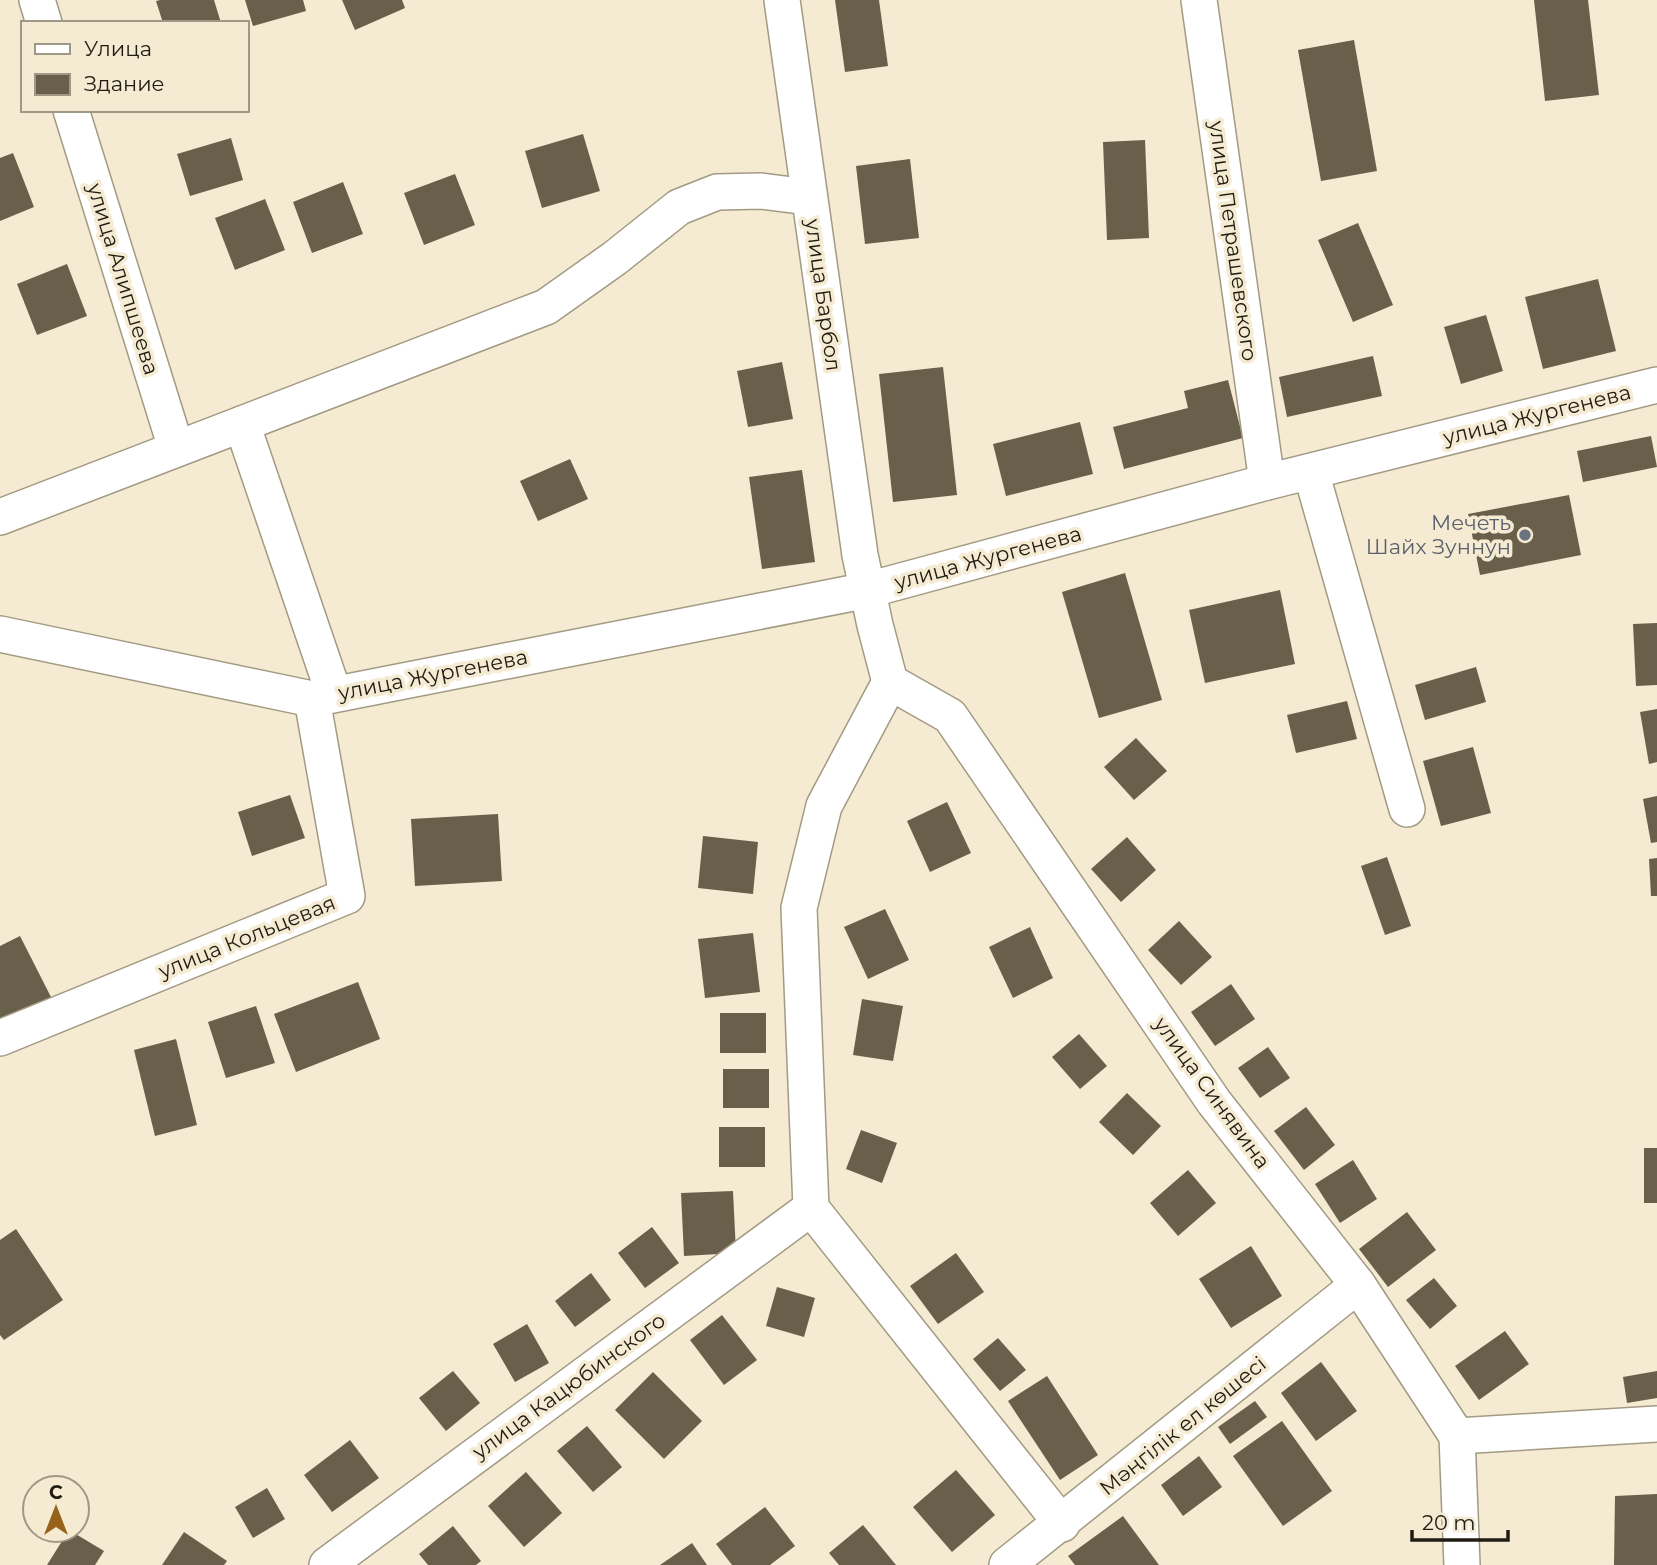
<svg xmlns="http://www.w3.org/2000/svg" width="1657" height="1565" viewBox="0 0 1657 1565" font-family="Montserrat,sans-serif">
	<style>
		.building { fill: #69604b }
		.lines { fill: none; stroke-linecap: round; stroke-linejoin: round }
		.street-casing { stroke: #a39a83; stroke-width: 38 }
		.street { stroke: #fff; stroke-width: 35 }
		.worship-dot { fill: #6b7280; stroke: #f5ebd2; stroke-width: 2.5 }
		.labels { text-anchor: middle; stroke-width: 7; stroke-linejoin: round; paint-order: stroke }
		.street-label { font-size: 21px; fill: #201c13; stroke: #f5ebd2 }
		.worship-label { font-size: 21px; fill: #5b616d; stroke: #f5ebd2; text-anchor: end }
	</style>
	<rect width="100%" height="100%" fill="#f5ebd2"/>
	<g class="building">
		<path d="M 160,0 L 214,0 L 221,23 L 163,23 L 156,1 Z"/>
		<path d="M 245,0 L 303,0 L 306,11 L 253,26 Z"/>
		<path d="M 342,0 L 402,0 L 405,8 L 355,30 Z"/>
		<path d="M 835,0 L 879,0 L 888,66 L 845,72 Z"/>
		<path d="M 1534,0 L 1588,0 L 1599,95 L 1545,101 Z"/>
		<path d="M 1354,40 L 1377,171 L 1321,181 L 1298,50 Z"/>
		<path d="M 583,134 L 600,191 L 542,208 L 525,151 Z"/>
		<path d="M 231,138 L 243,180 L 190,196 L 177,154 Z"/>
		<path d="M 1145,140 L 1149,238 L 1107,240 L 1103,142 Z"/>
		<path d="M 13,153 L 34,207 L 0,221 L 0,158 Z"/>
		<path d="M 910,159 L 919,238 L 865,244 L 856,166 Z"/>
		<path d="M 455,174 L 475,225 L 424,245 L 404,193 Z"/>
		<path d="M 343,182 L 363,234 L 312,253 L 293,202 Z"/>
		<path d="M 265,199 L 285,250 L 235,270 L 215,218 Z"/>
		<path d="M 1358,223 L 1393,305 L 1353,322 L 1318,240 Z"/>
		<path d="M 67,264 L 87,316 L 37,335 L 17,284 Z"/>
		<path d="M 1598,279 L 1616,351 L 1543,369 L 1525,297 Z"/>
		<path d="M 1486,315 L 1503,371 L 1461,384 L 1444,327 Z"/>
		<path d="M 1373,356 L 1382,396 L 1287,417 L 1279,377 Z"/>
		<path d="M 782,362 L 793,419 L 748,427 L 737,371 Z"/>
		<path d="M 943,367 L 957,495 L 893,502 L 879,374 Z"/>
		<path d="M 1228,380 L 1243,438 L 1124,469 L 1113,427 L 1188,408 L 1184,391 Z"/>
		<path d="M 1080,422 L 1093,474 L 1006,496 L 993,444 Z"/>
		<path d="M 1651,436 L 1657,467 L 1583,482 L 1577,451 Z"/>
		<path d="M 570,459 L 588,499 L 538,521 L 520,481 Z"/>
		<path d="M 802,470 L 815,562 L 762,569 L 749,477 Z"/>
		<path d="M 1569,495 L 1581,555 L 1480,575 L 1468,514 Z"/>
		<path d="M 1125,573 L 1162,700 L 1099,718 L 1062,592 Z"/>
		<path d="M 1280,590 L 1295,664 L 1205,683 L 1189,610 Z"/>
		<path d="M 1657,623 L 1657,685 L 1636,686 L 1633,624 Z"/>
		<path d="M 1476,667 L 1486,702 L 1425,720 L 1415,685 Z"/>
		<path d="M 1347,701 L 1357,739 L 1296,753 L 1287,715 Z"/>
		<path d="M 1657,709 L 1657,762 L 1649,764 L 1640,712 Z"/>
		<path d="M 1136,738 L 1167,771 L 1134,800 L 1104,767 Z"/>
		<path d="M 1473,747 L 1491,813 L 1441,826 L 1423,761 Z"/>
		<path d="M 290,795 L 305,838 L 252,856 L 238,812 Z"/>
		<path d="M 1657,796 L 1657,842 L 1651,843 L 1643,799 Z"/>
		<path d="M 947,802 L 971,853 L 930,872 L 907,821 Z"/>
		<path d="M 498,814 L 502,881 L 415,886 L 411,819 Z"/>
		<path d="M 703,836 L 758,842 L 753,894 L 698,888 Z"/>
		<path d="M 1127,837 L 1156,870 L 1121,902 L 1091,869 Z"/>
		<path d="M 1387,857 L 1411,926 L 1385,935 L 1361,866 Z"/>
		<path d="M 1657,858 L 1657,896 L 1651,896 L 1649,859 Z"/>
		<path d="M 885,909 L 909,960 L 868,979 L 844,927 Z"/>
		<path d="M 1179,921 L 1212,957 L 1181,985 L 1148,950 Z"/>
		<path d="M 1030,927 L 1053,978 L 1013,998 L 989,947 Z"/>
		<path d="M 753,933 L 760,992 L 705,998 L 698,939 Z"/>
		<path d="M 20,936 L 52,999 L 0,1026 L 0,946 Z"/>
		<path d="M 358,982 L 380,1039 L 296,1072 L 274,1014 Z"/>
		<path d="M 1231,984 L 1255,1019 L 1215,1046 L 1191,1012 Z"/>
		<path d="M 862,999 L 903,1006 L 893,1061 L 853,1055 Z"/>
		<path d="M 256,1006 L 275,1063 L 226,1078 L 208,1022 Z"/>
		<rect x="720" y="1013" width="46" height="40"/>
		<path d="M 1079,1034 L 1107,1066 L 1080,1089 L 1052,1057 Z"/>
		<path d="M 176,1039 L 197,1125 L 155,1136 L 134,1050 Z"/>
		<path d="M 1268,1047 L 1290,1078 L 1260,1098 L 1238,1068 Z"/>
		<rect x="723" y="1069" width="46" height="39"/>
		<path d="M 1127,1093 L 1161,1126 L 1133,1155 L 1099,1122 Z"/>
		<path d="M 1306,1107 L 1335,1145 L 1304,1170 L 1274,1131 Z"/>
		<rect x="719" y="1127" width="46" height="40"/>
		<path d="M 861,1130 L 897,1143 L 882,1183 L 846,1169 Z"/>
		<rect x="1644" y="1148" width="13" height="55"/>
		<path d="M 1353,1160 L 1377,1199 L 1340,1223 L 1315,1184 Z"/>
		<path d="M 1188,1170 L 1216,1203 L 1178,1236 L 1150,1203 Z"/>
		<path d="M 733,1191 L 736,1253 L 684,1256 L 681,1193 Z"/>
		<path d="M 1407,1212 L 1436,1250 L 1388,1287 L 1359,1249 Z"/>
		<path d="M 652,1227 L 679,1263 L 645,1288 L 618,1253 Z"/>
		<path d="M 16,1229 L 63,1300 L 4,1340 L 0,1335 L 0,1240 Z"/>
		<path d="M 1251,1246 L 1282,1296 L 1231,1328 L 1199,1279 Z"/>
		<path d="M 956,1253 L 984,1292 L 938,1324 L 910,1286 Z"/>
		<path d="M 591,1273 L 611,1300 L 575,1327 L 555,1301 Z"/>
		<path d="M 1434,1278 L 1457,1306 L 1430,1329 L 1406,1300 Z"/>
		<path d="M 777,1287 L 815,1298 L 804,1337 L 766,1326 Z"/>
		<path d="M 722,1315 L 757,1360 L 724,1385 L 690,1340 Z"/>
		<path d="M 527,1324 L 549,1363 L 515,1382 L 493,1344 Z"/>
		<path d="M 1505,1331 L 1529,1364 L 1479,1400 L 1455,1366 Z"/>
		<path d="M 998,1338 L 1026,1370 L 1000,1391 L 973,1359 Z"/>
		<path d="M 1321,1362 L 1357,1411 L 1316,1441 L 1281,1393 Z"/>
		<path d="M 453,1371 L 480,1403 L 446,1431 L 419,1398 Z"/>
		<path d="M 1657,1371 L 1657,1398 L 1627,1403 L 1623,1377 Z"/>
		<path d="M 653,1372 L 702,1421 L 664,1459 L 615,1410 Z"/>
		<path d="M 1047,1376 L 1098,1455 L 1060,1480 L 1008,1401 Z"/>
		<path d="M 1255,1401 L 1267,1417 L 1230,1444 L 1218,1427 Z"/>
		<path d="M 1282,1421 L 1332,1491 L 1283,1526 L 1233,1456 Z"/>
		<path d="M 587,1426 L 622,1467 L 593,1492 L 557,1451 Z"/>
		<path d="M 350,1440 L 379,1478 L 332,1512 L 304,1475 Z"/>
		<path d="M 1199,1456 L 1222,1487 L 1183,1516 L 1161,1485 Z"/>
		<path d="M 956,1470 L 995,1515 L 952,1552 L 913,1507 Z"/>
		<path d="M 526,1472 L 562,1513 L 524,1547 L 488,1506 Z"/>
		<path d="M 267,1488 L 285,1519 L 253,1538 L 235,1507 Z"/>
		<path d="M 1657,1494 L 1657,1565 L 1614,1565 L 1615,1496 Z"/>
		<path d="M 765,1507 L 795,1546 L 770,1565 L 732,1565 L 716,1544 Z"/>
		<path d="M 1123,1516 L 1159,1565 L 1075,1565 L 1068,1556 Z"/>
		<path d="M 863,1525 L 896,1565 L 839,1565 L 829,1553 Z"/>
		<path d="M 453,1526 L 481,1561 L 476,1565 L 428,1565 L 419,1554 Z"/>
		<path d="M 69,1530 L 104,1551 L 95,1565 L 47,1565 Z"/>
		<path d="M 184,1532 L 227,1561 L 224,1565 L 162,1565 Z"/>
		<path d="M 692,1543 L 707,1565 L 660,1565 Z"/>
	</g>
	<g class="lines">
		<g class="street-casing">
			<g id="street">
				<path d="M 37,0 L 44,23"/>
				<path d="M 782,0 L 860,555 L 875,625 L 890,682 L 950,716 L 1214,1102 L 1358,1285 L 1457,1436 L 1657,1424"/>
				<path d="M 1199,0 L 1267,482"/>
				<path d="M 71,110 L 176,448"/>
				<path d="M 242,424 L 334,694"/>
				<path d="M 1311,472 L 1407,809"/>
				<path d="M 0,517 L 546,307 L 615,258 L 679,207 L 717,192 L 761,191 L 808,197"/>
				<path d="M 0,634 L 312,699 L 868,590 L 1267,482 L 1657,385"/>
				<path d="M 890,682 L 824,806 L 799,908 L 811,1208 L 1062,1524"/>
				<path d="M 0,1038 L 347,896 L 312,699"/>
				<path d="M 1457,1436 L 1462,1565"/>
				<path d="M 327,1565 L 811,1208"/>
				<path d="M 1007,1565 L 1358,1285"/>
			</g>
		</g>
		<use href="#street" class="street"/>
	</g>
	<circle class="worship-dot" cx="1525" cy="535" r="7"/>
	<g class="labels">
		<g class="street-label">
			<text transform="translate(1233 241) rotate(82)" y="7">улица Петрашевского</text>
			<text transform="translate(123 279) rotate(73)" y="7">улица Алипшеева</text>
			<text transform="translate(823 295) rotate(82)" y="7">улица Барбол</text>
			<text transform="translate(1537 415) rotate(-14)" y="7">улица Жургенева</text>
			<text transform="translate(988 558) rotate(-15)" y="7">улица Жургенева</text>
			<text transform="translate(433 675) rotate(-11)" y="7">улица Жургенева</text>
			<text transform="translate(247 937) rotate(-22)" y="7">улица Кольцевая</text>
			<text transform="translate(1212 1093) rotate(54)" y="7">улица Синявина</text>
			<text transform="translate(569 1386) rotate(-36)" y="7">улица Кацюбинского</text>
			<text transform="translate(1183 1426) rotate(-39)" y="7">Мәңгілік ел көшесі</text>
		</g>
		<g class="worship-label">
			<text x="1511" y="530">Мечеть<tspan x="1511" dy="24">Шайх Зуннун</tspan></text>
		</g>
	</g>
	<rect x="21" y="21" width="228" height="91" fill="#f5ebd2" stroke="#a09886" stroke-width="2"/>
	<rect x="35" y="44" width="35" height="10" fill="#ffffff" stroke="#a09886" stroke-width="2"/>
	<text x="84" y="56" font-size="21" fill="#201c13">Улица</text>
	<rect x="35" y="74" width="35" height="21" fill="#69604b" stroke="#a09886" stroke-width="2"/>
	<text x="84" y="91" font-size="21" fill="#201c13">Здание</text>
	<g transform="translate(56 1509)"><circle r="33" fill="#f5ebd2" stroke="#a09886" stroke-width="2"/>
	<path d="M0-5L12 26L0 18L-12 26Z" fill="#976219"/>
	<text y="-10" font-size="19" font-weight="bold" text-anchor="middle" fill="#201c13">С</text>
	</g>
	<path d="M1412 1530v10h96v-10" fill="none" stroke="#201c13" stroke-width="3.5"/>
	<text x="1422" y="1530" font-size="21" fill="#201c13" stroke="#f5ebd2" stroke-width="5" paint-order="stroke">20 m</text>
</svg>
